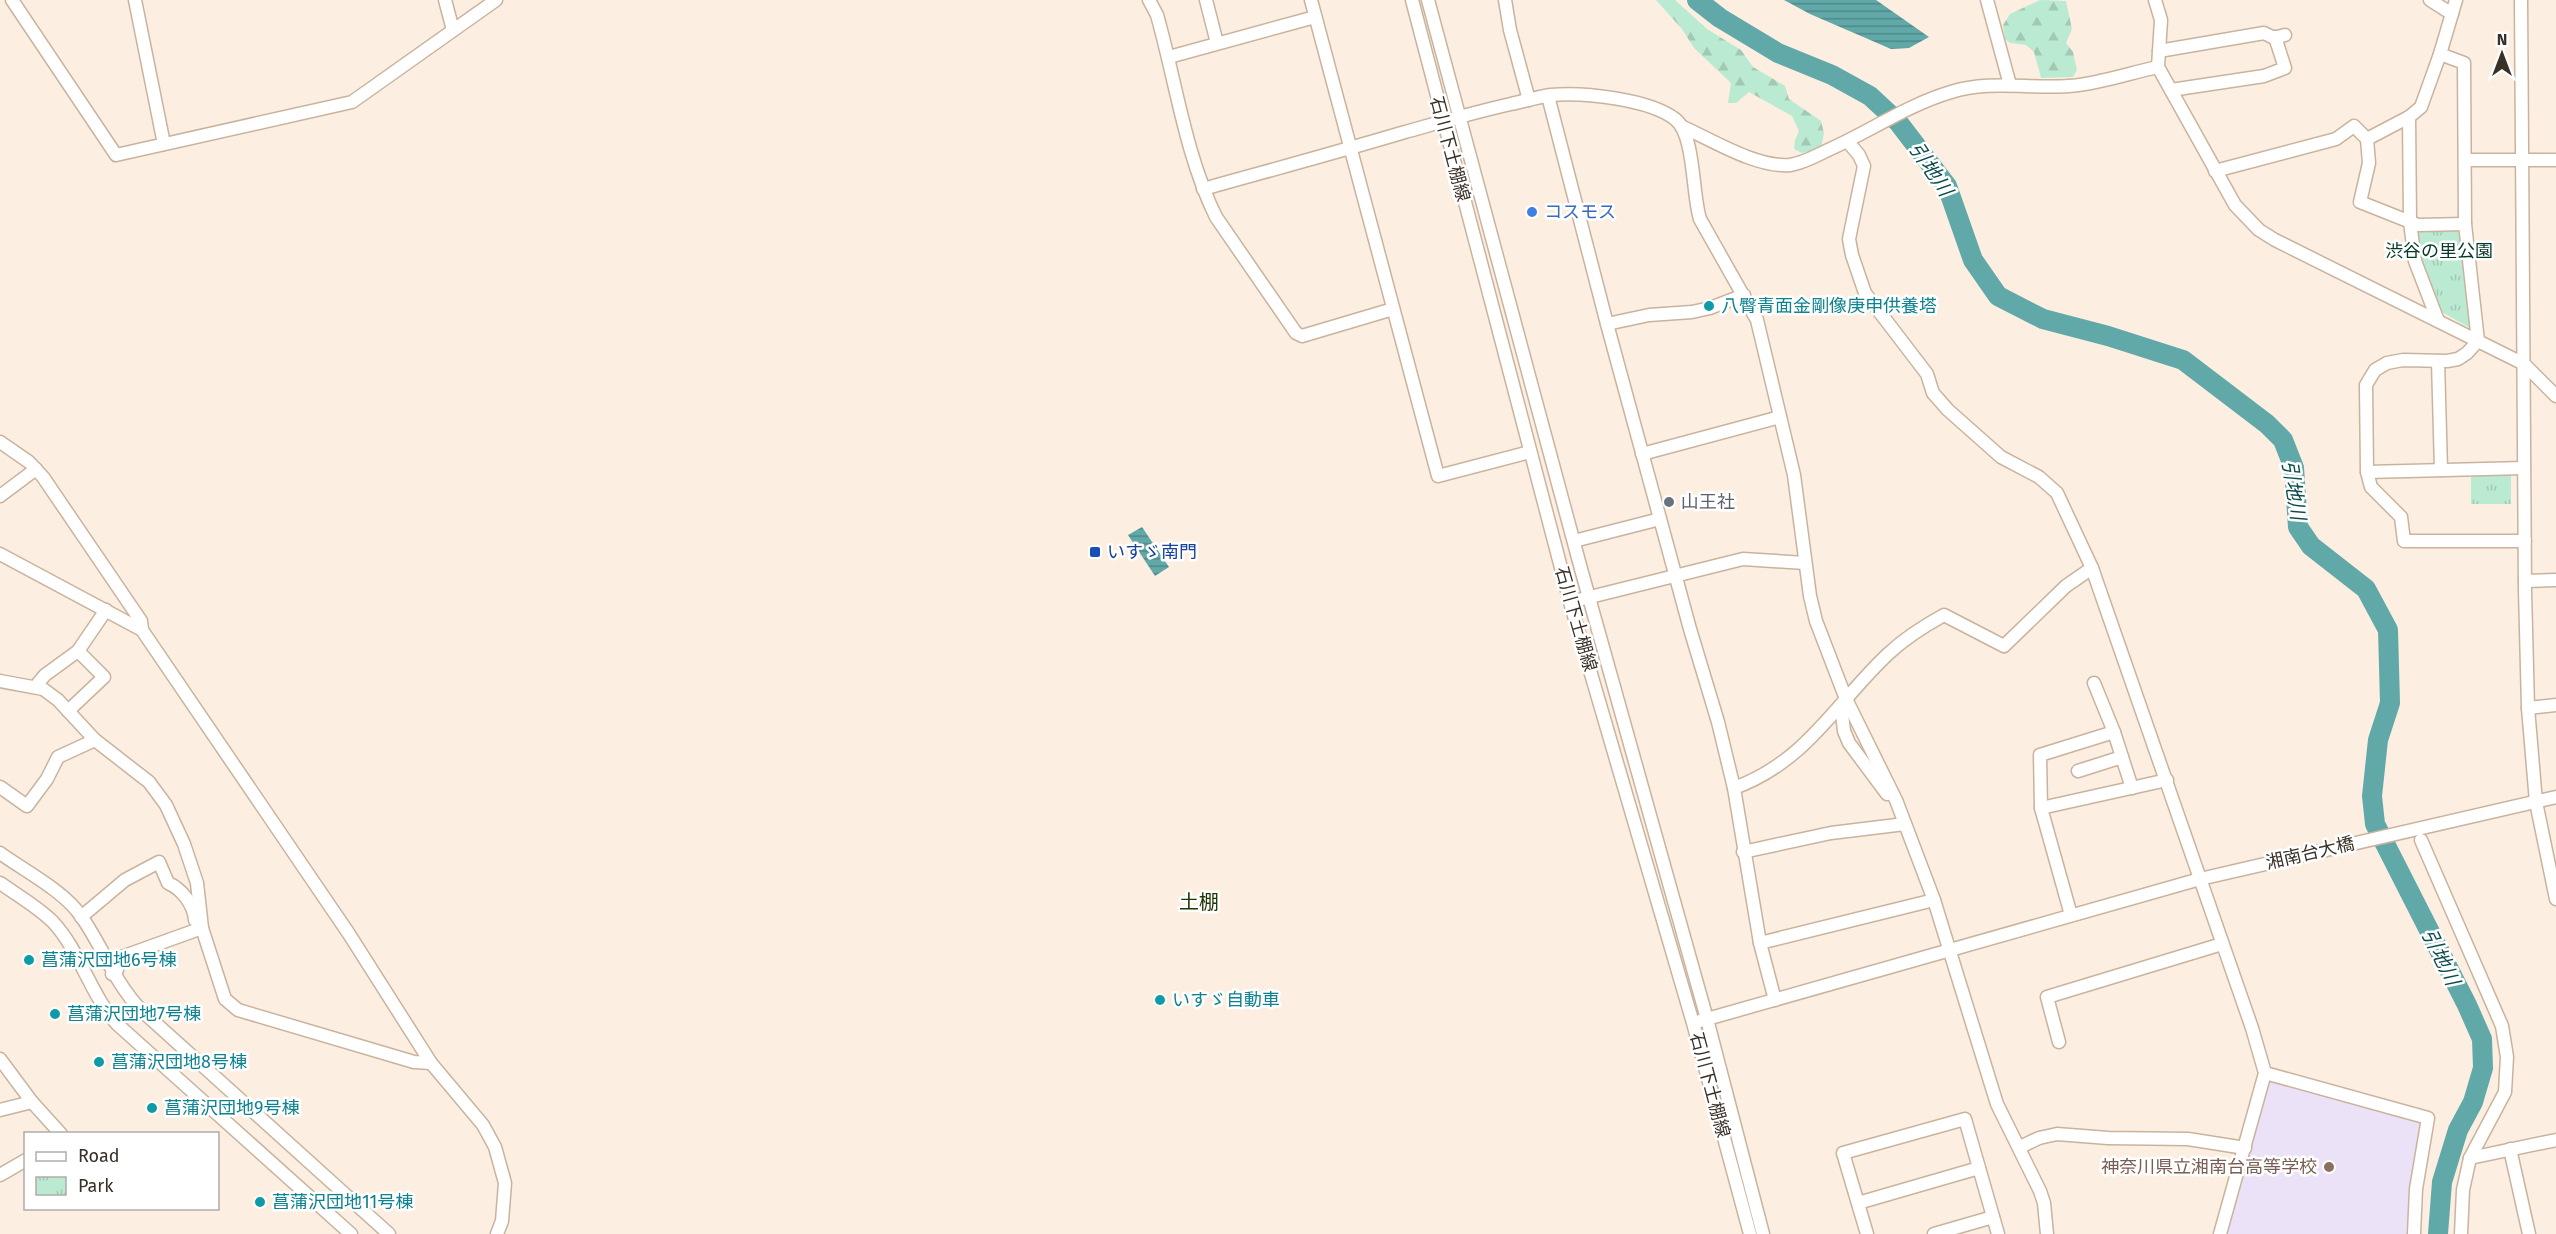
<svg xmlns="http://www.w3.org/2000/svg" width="2556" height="1234" viewBox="0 0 2556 1234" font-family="'Fira Sans','Noto Sans JP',sans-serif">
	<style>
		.education { fill: #ece2f8 }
		.forest { fill: url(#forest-firs) }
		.park { fill: url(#park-tufts) }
		.water { fill: url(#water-rules) }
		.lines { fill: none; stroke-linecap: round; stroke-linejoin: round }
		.river { stroke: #61a8a8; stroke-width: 20 }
		.minor-casing { stroke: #c9b39e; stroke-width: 15 }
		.minor { stroke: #fff; stroke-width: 12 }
		.shop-dot { fill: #3f7fe0; stroke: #fff; stroke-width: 2 }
		.culture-dot { fill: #0f9aa8; stroke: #fff; stroke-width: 2 }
		.worship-dot { fill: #6b7280; stroke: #fff; stroke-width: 2 }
		.transit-dot { fill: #1a4fb4; stroke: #fff; stroke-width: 2 }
		.education-dot { fill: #8d6e63; stroke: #fff; stroke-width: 2 }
		.labels { text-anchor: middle; stroke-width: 5; stroke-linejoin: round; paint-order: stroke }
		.street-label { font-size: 18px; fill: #393027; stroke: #fff }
		.shop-label { font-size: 18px; fill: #366cbe; stroke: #fff; text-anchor: start }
		.park-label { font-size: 18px; fill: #073826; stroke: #fff }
		.culture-label { font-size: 18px; fill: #0d838f; stroke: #fff; text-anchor: start }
		.worship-label { font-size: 18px; fill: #5b616d; stroke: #fff; text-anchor: start }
		.transit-label { font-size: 18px; fill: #164399; stroke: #fff; text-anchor: start }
		.education-label { font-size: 18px; fill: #785e54; stroke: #fff; text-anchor: end }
		.water-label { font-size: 20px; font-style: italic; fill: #0c4d4d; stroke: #fff }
		.neighbourhood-label { font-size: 20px; fill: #213703; stroke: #fff }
	</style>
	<defs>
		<pattern id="forest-firs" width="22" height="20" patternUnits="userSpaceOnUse" patternTransform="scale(1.5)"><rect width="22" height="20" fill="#bbead2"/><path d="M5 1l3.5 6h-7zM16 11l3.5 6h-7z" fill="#a2c9b4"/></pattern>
		<pattern id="park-tufts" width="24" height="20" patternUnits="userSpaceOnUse" patternTransform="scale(1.5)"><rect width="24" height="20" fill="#bbead2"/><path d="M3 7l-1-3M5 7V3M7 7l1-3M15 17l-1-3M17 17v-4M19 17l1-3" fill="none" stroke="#a2c9b4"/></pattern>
		<pattern id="water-rules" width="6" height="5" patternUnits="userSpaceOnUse" patternTransform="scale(1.5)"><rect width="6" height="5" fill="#61a8a8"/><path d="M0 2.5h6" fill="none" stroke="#518989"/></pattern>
	</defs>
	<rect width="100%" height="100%" fill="#fcefe1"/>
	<path class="education" d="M 2266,1079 L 2423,1119 L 2412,1181 L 2407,1234 L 2224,1234 Z"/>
	<g class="forest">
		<path d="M 1656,0 L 1675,0 L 1707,29 L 1741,50 L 1753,67 L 1785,86 L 1789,99 L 1821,121 L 1824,133 L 1821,148 L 1802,153 L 1794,149 L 1795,140 L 1799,131 L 1792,116 L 1749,92 L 1736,103 L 1728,103 L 1731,83 L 1694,48 L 1682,29 Z"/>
		<path d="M 2040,0 L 2066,1 L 2072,29 L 2066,43 L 2073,52 L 2077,70 L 2073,77 L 2041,78 L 2034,52 L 2026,45 L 2010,43 L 2005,39 L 2003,25 L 2010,14 Z"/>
	</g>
	<g class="park">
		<path d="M 2414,228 L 2458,228 L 2472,329 L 2436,309 L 2423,278 Z"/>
		<rect x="2471" y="474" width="40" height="30"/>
	</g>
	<g class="water">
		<path d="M 1784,0 L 1876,0 L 1929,37 L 1909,48 L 1891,49 L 1810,14 Z"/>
		<path d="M 1142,527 L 1169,567 L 1155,576 L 1128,535 Z"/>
	</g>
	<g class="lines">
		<path class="river" d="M 1697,0 L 1720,18 L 1778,53 L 1832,75 L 1870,96 L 1898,122 L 1947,186 L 1973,260 L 1998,296 L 2043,319 L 2108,336 L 2183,360 L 2267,424 L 2283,440 L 2294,468 L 2298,527 L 2311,546 L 2366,589 L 2388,630 L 2390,703 L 2378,740 L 2372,796 L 2375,824 L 2467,1005 L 2482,1039 L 2483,1068 L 2473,1102 L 2458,1130 L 2442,1182 L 2438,1234"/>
		<g class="minor-casing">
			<g id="minor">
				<path d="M 12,0 L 116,155 L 352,102 L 496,0"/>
				<path d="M 135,0 L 164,144"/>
				<path d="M 445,0 L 453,30"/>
				<path d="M 1149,0 L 1157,15 C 1176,82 1185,154 1216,217 L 1296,333 L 1302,336 L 1393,309"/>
				<path d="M 1206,0 L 1217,43"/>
				<path d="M 1311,0 L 1438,476 L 1530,452"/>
				<path d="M 1412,0 L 1570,602 L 1693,1023 L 1750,1234"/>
				<path d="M 1428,0 L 1581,569 L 1707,1019 L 1763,1234"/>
				<path d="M 1505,0 L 1510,30 L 1529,100"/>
				<path d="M 1987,0 L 2010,85"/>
				<path d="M 2155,0 L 2161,20 L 2158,67 L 2235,205 L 2259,230 L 2275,240 L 2524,364 L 2556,396"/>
				<path d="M 2430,0 L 2452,14"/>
				<path d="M 2456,0 L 2440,54 L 2421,107 L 2409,117 L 2367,139 L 2369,163 L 2360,202 L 2418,225 L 2465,224"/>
				<path d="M 2521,0 L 2525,590 L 2528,708 L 2536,802 L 2556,899"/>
				<path d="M 2159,51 L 2264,33 L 2274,38 L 2285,35"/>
				<path d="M 2440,54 L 2464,63 L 2465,224 L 2478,341 L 2467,353 L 2458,359 L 2447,361 L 2403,360 L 2387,363 L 2375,370 L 2366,385 L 2367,472 L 2371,487 L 2401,517 L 2404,541 L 2525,541"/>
				<path d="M 1169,57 L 1315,17"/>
				<path d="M 2171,90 L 2264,76 L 2285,68 L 2275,37"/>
				<path d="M 1548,96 L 1607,324 L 1690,629 L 1718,722 L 1734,788 L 1760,943 L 1775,1000"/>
				<path d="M 2409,117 L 2410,222 L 2415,261 L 2438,321"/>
				<path d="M 1683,127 C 1712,140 1757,168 1790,165 C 1803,163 1816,156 1828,150 C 1869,132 1907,105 1951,92 C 1989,80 2029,89 2069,86 C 2098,84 2129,73 2158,67"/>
				<path d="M 1848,142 L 1859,155 L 1864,166 L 1849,239 L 1852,255 L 1865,293 L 1927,374 L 1933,393 L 1948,410 L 2001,457 L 2039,477 L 2057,493 L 2092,568 L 2252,1028 L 2265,1073 L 2220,1234"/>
				<path d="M 2465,160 L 2556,160"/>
				<path d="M 2215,171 L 2336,139 L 2354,126 L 2367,139"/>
				<path d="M 1203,189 C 1271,170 1338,152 1405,132 C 1441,122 1475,112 1511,104 C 1524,101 1538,97 1551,95 C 1583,92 1649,99 1675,119 C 1695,134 1692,194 1700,219 L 1757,320 L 1794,475 L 1810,596 L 1816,621 L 1846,699 L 1896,800 L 1934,900 L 1997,1104 L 2040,1191 L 2044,1203 L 2047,1234"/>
				<path d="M 1607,324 L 1649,315 L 1692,312 L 1710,308 L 1744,295"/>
				<path d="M 2438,361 L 2441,470"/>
				<path d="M 0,442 L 29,462 L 43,477 L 141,621 L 142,630"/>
				<path d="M 1642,454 L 1780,417"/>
				<path d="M 2367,472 L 2524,468"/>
				<path d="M 0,496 L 36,469"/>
				<path d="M 1574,541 L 1660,519"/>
				<path d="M 0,554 L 142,630 L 349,934 L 431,1063 L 483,1125 L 495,1147 L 505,1183 L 502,1221 L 497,1234"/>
				<path d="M 2525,581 L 2556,580"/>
				<path d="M 1570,602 L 1743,559 L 1805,563"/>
				<path d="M 0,681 L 43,689 L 58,700 L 95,740 L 149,782 L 166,805 L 184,844 L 197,883 L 202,928 L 225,999 L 238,1010 L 414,1062 L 431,1063"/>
				<path d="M 2094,683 L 2114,732 L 2132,788"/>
				<path d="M 35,687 L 45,675 L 78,651 L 106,610"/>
				<path d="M 1841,705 L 1844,731 L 1849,743 L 1887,794"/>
				<path d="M 2528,708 L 2556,705"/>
				<path d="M 68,711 L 104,677 L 78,651"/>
				<path d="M 2078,771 L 2122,757"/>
				<path d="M 0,787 L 27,806 L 47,779 L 58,757 L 95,740"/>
				<path d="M 1734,788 C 1806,762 1835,704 1888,654 C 1905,638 1924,626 1944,615 L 2004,646 L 2066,586 L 2092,568"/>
				<path d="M 2041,808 L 2040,755 L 2114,732"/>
				<path d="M 2421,840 L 2502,1026 L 2507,1057 L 2505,1092 L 2470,1158 L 2463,1190 L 2461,1234"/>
				<path d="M 1743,852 L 1831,833 L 1905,824"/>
				<path d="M 0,853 C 25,871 64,891 81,916 C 103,947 114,982 141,1010 L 389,1234"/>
				<path d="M 0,883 C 17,895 38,907 53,922 C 80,951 90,994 117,1024 L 351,1234"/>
				<path d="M 2071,915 L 2041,808 L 2167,780"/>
				<path d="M 81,917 L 125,880 L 159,862 L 168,883 C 182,889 194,905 195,920"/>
				<path d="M 1760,943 L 1934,900"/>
				<path d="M 112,974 L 117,970 L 116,959 L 202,928"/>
				<path d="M 1700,1021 L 2200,879 L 2556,797"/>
				<path d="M 2059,1042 L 2047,997 L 2222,944"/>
				<path d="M 0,1059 L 32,1102 L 0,1110"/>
				<path d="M 2265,1073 L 2428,1118 L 2416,1189 L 2414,1234"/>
				<path d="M 32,1102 L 61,1134"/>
				<path d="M 2020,1147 L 2039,1138 L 2057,1134 L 2108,1138 L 2188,1139 L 2245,1148"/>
				<path d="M 2510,1149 L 2529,1234"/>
				<path d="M 2470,1158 L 2556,1140"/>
				<path d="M 0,1175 L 26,1160"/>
				<path d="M 1858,1203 L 1979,1168"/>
				<path d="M 1867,1234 L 1843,1153 L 1965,1119 L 1998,1234"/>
				<path d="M 1934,1234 L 1993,1217"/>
			</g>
		</g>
		<use href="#minor" class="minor"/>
	</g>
	<circle class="shop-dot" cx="1532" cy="212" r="6"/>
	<g class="culture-dot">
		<circle cx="1709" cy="306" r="6"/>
		<circle cx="29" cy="960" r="6"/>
		<circle cx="1160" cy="1000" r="6"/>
		<circle cx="55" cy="1014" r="6"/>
		<circle cx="99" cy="1062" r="6"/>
		<circle cx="152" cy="1108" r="6"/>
		<circle cx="260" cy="1202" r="6"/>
	</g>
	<circle class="worship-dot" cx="1669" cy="502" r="6"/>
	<rect class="transit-dot" x="1089" y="546" width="12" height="12" rx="3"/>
	<circle class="education-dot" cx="2329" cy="1167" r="6"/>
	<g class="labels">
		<g class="street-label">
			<text transform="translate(1450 149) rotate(75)" y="6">石川下土棚線</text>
			<text transform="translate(1576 619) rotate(74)" y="6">石川下土棚線</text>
			<text transform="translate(2310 853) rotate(-13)" y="6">湘南台大橋</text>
			<text transform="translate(1710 1085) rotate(75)" y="6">石川下土棚線</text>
		</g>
		<g class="shop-label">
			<text x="1544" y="218">コスモス</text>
		</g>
		<g class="park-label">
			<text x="2439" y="257">渋谷の里公園</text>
		</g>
		<g class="culture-label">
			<text x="1721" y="312">八臀青面金剛像庚申供養塔</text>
			<text x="41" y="966">菖蒲沢団地6号棟</text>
			<text x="1172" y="1006">いすゞ自動車</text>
			<text x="67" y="1020">菖蒲沢団地7号棟</text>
			<text x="111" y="1068">菖蒲沢団地8号棟</text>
			<text x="164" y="1114">菖蒲沢団地9号棟</text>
			<text x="272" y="1208">菖蒲沢団地11号棟</text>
		</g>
		<g class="worship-label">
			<text x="1681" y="508">山王社</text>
		</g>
		<g class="transit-label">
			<text x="1107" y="558">いすゞ南門</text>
		</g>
		<g class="education-label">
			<text x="2317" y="1173">神奈川県立湘南台高等学校</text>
		</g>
		<g class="water-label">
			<text transform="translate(1931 169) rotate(56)" y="7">引地川</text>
			<text transform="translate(2294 490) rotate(81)" y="7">引地川</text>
			<text transform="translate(2441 957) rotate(64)" y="7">引地川</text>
		</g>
		<g class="neighbourhood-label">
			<text x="1199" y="909">土棚</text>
		</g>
	</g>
	<rect x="24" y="1132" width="195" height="78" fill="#ffffff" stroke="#b0aca9" stroke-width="1.5"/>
	<rect x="36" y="1152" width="30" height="9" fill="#ffffff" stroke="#b0aca9" stroke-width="1.5"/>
	<text x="78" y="1162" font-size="18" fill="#393027">Road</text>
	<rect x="36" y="1177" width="30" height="18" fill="url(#park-tufts)" stroke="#b0aca9" stroke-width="1.5"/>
	<text x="78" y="1192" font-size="18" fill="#393027">Park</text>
	<g transform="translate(2502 54)" stroke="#ffffff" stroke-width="4.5" paint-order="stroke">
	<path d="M0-4.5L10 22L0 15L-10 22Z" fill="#393027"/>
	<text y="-9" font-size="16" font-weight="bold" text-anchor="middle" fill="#393027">N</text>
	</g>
</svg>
